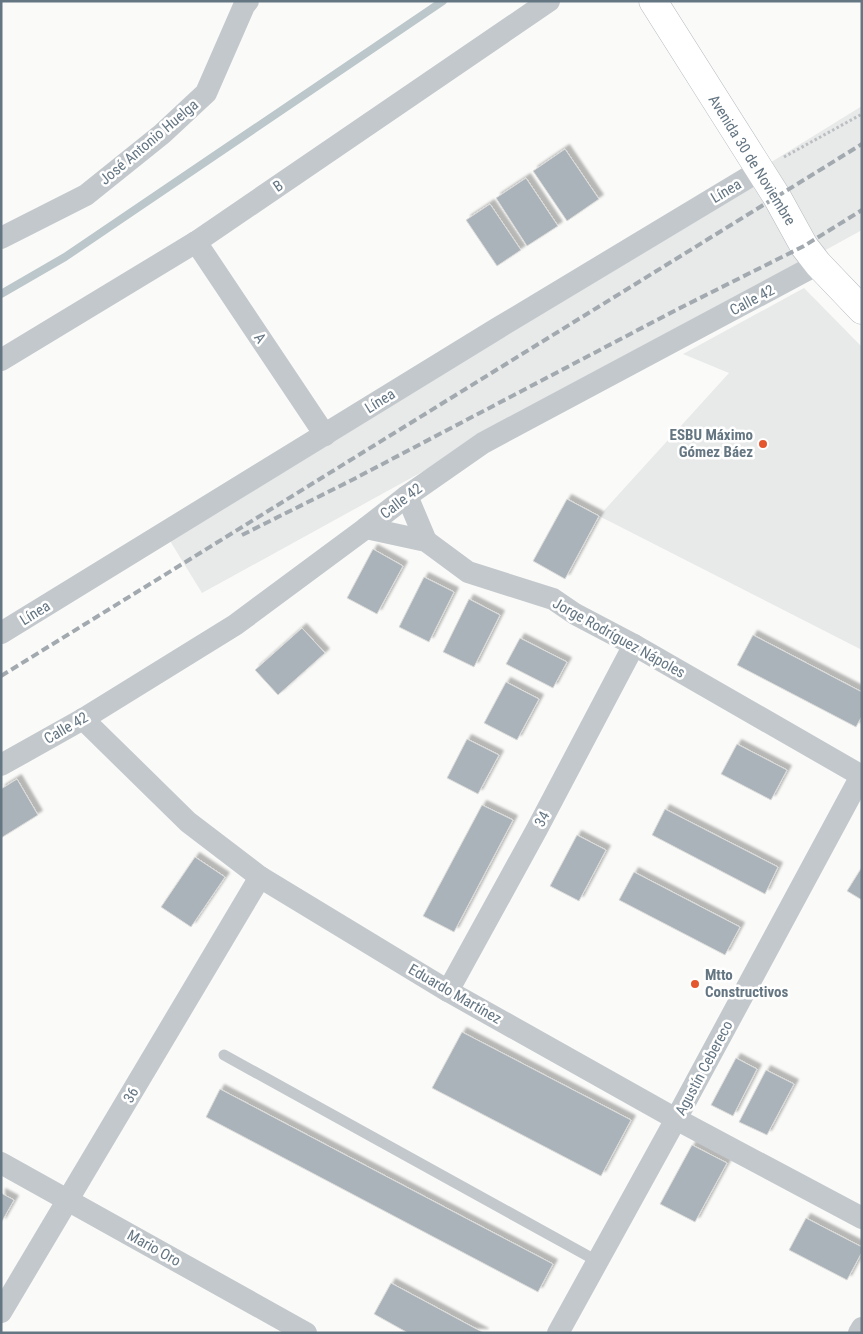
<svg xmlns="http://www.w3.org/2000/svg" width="863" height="1334" viewBox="0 0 863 1334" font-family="'Roboto Condensed',sans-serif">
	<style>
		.built { fill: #e8e9e9 }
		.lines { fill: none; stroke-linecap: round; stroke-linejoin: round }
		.stream { stroke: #bbc7cb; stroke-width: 8 }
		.building { fill: #aab3b9; stroke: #dcdcda; filter: url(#shadow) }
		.secondary-casing { stroke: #b3babf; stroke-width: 29 }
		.path { stroke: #bbbfc2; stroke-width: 3; stroke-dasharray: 2.5 2.5; stroke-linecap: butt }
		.lane { stroke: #c3c8cc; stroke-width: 11 }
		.street { stroke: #c3c8cc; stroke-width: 22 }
		.secondary { stroke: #fff; stroke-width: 28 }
		.rail { stroke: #a2aab0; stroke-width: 4; stroke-dasharray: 8 4; stroke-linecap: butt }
		.poi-dot { fill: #e4572e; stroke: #fff; stroke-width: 2 }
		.labels { text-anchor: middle; stroke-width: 5; stroke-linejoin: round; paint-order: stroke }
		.street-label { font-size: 15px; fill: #657683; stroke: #fff }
		.poi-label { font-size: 15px; font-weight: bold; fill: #657683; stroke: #fff; text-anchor: end }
	</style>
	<defs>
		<filter id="shadow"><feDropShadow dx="4.5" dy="-4.5" stdDeviation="1" flood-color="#0004"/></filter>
	</defs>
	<rect width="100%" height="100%" fill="#fafaf8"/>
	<g class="built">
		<path d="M 862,106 L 862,230 L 202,593 L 167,536 Z"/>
		<path d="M 804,288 L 862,347 L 862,650 L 599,516 L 729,373 L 683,354 Z"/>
	</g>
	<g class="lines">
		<path class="stream" d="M 1,294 L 65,257 L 443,1"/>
	</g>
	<g class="building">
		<path d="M 565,149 L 599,199 L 567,221 L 533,171 Z"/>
		<path d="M 526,178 L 558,226 L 527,246 L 496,198 Z"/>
		<path d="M 490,204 L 521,250 L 497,266 L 466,220 Z"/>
		<path d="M 567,499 L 599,516 L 565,579 L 533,561 Z"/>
		<path d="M 373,549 L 403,566 L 377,614 L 347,598 Z"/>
		<path d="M 424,577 L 454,592 L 429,642 L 399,627 Z"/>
		<path d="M 469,599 L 500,615 L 474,667 L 443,652 Z"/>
		<path d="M 302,628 L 325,653 L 278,695 L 255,670 Z"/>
		<path d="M 753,635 L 862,692 L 862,716 L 856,727 L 737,665 Z"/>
		<path d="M 520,638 L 567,662 L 553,688 L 506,664 Z"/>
		<path d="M 506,682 L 539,699 L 517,740 L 484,723 Z"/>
		<path d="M 467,739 L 499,755 L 478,794 L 447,778 Z"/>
		<path d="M 737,744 L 787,770 L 771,800 L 721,774 Z"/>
		<path d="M 17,779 L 38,815 L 1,838 L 1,789 Z"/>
		<path d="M 482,805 L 513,820 L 454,932 L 423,916 Z"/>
		<path d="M 665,809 L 778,867 L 765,894 L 652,835 Z"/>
		<path d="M 577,835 L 606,850 L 579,901 L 550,886 Z"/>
		<path d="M 195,857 L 225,877 L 191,927 L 161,907 Z"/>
		<path d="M 862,867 L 862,900 L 847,891 Z"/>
		<path d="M 634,872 L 740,927 L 725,955 L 619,900 Z"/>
		<path d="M 462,1032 L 631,1120 L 601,1176 L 432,1088 Z"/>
		<path d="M 736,1058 L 757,1069 L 733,1116 L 711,1105 Z"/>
		<path d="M 766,1070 L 794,1084 L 767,1135 L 739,1122 Z"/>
		<path d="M 220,1089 L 553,1264 L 538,1292 L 206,1117 Z"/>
		<path d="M 692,1145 L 727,1163 L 695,1222 L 660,1204 Z"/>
		<path d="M 1,1193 L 14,1200 L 1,1223 Z"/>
		<path d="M 806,1218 L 862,1247 L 862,1252 L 847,1280 L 789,1250 Z"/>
		<path d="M 391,1283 L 484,1333 L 408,1333 L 374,1314 Z"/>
	</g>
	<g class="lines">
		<g class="secondary-casing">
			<path id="secondary" d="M 653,1 L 777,197 L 804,246 L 818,264 L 862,310"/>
		</g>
		<path class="path" d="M 784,157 L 862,114"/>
		<path class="lane" d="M 224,1055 L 597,1261"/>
		<g class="street">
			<path d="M 1,238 L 86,195 L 162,134 L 206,93 L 244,6 L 248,1"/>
			<path d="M 196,242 L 325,435"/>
			<path d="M 1,360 L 196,242 L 549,1"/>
			<path d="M 407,496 L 426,541"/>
			<path d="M 366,528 L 426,541 L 468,572 L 553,599 L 575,614 L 634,645 L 862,776"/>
			<path d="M 1,633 L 498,328 L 759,171"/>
			<path d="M 83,719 L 188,822 L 260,877 L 448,991 L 676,1119 L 862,1218"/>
			<path d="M 1,765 L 83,719 L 235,625 L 366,528 L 407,496 L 483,443 L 818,264"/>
			<path d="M 448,991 L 537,829 L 634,645"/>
			<path d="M 1,1163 L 306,1333"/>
			<path d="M 1,1312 L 260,877"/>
			<path d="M 558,1333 L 676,1119 L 861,776"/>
			<path d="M 859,1333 L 862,1328"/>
		</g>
		<use href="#secondary" class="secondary"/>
		<g class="rail">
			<path d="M 242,535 L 352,480 L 676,310 L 804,246 L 862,210"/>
			<path d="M 1,676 L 862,144"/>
		</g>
	</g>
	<g class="poi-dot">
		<circle cx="763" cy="444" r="5"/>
		<circle cx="695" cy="984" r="5"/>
	</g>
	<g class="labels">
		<g class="street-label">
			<text transform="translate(149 142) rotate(-40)" y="5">José Antonio Huelga</text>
			<text transform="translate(752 160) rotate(58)" y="5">Avenida 30 de Noviembre</text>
			<text transform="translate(278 186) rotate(-34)" y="5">B</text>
			<text transform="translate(726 191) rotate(-31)" y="5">Línea</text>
			<text transform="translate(752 300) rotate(-28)" y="5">Calle 42</text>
			<text transform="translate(260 338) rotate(56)" y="5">A</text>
			<text transform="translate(380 401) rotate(-32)" y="5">Línea</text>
			<text transform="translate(401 501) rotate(-37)" y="5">Calle 42</text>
			<text transform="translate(35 613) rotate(-32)" y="5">Línea</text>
			<text transform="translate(619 638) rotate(29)" y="5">Jorge Rodríguez Nápoles</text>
			<text transform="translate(66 728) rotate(-30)" y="5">Calle 42</text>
			<text transform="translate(542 819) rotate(-62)" y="5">34</text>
			<text transform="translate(455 994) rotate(30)" y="5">Eduardo Martínez</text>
			<text transform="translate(704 1068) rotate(-62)" y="5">Agustín Cebereco</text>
			<text transform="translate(131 1095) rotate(-59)" y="5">36</text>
			<text transform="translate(154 1248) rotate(29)" y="5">Mario Oro</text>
		</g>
		<g class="poi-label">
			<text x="753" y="440">ESBU Máximo<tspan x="753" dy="17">Gómez Báez</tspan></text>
			<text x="705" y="980" text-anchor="start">Mtto<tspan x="705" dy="17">Constructivos</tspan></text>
		</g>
	</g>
	<rect width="863" height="1334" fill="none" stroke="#657683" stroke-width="5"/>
</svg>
